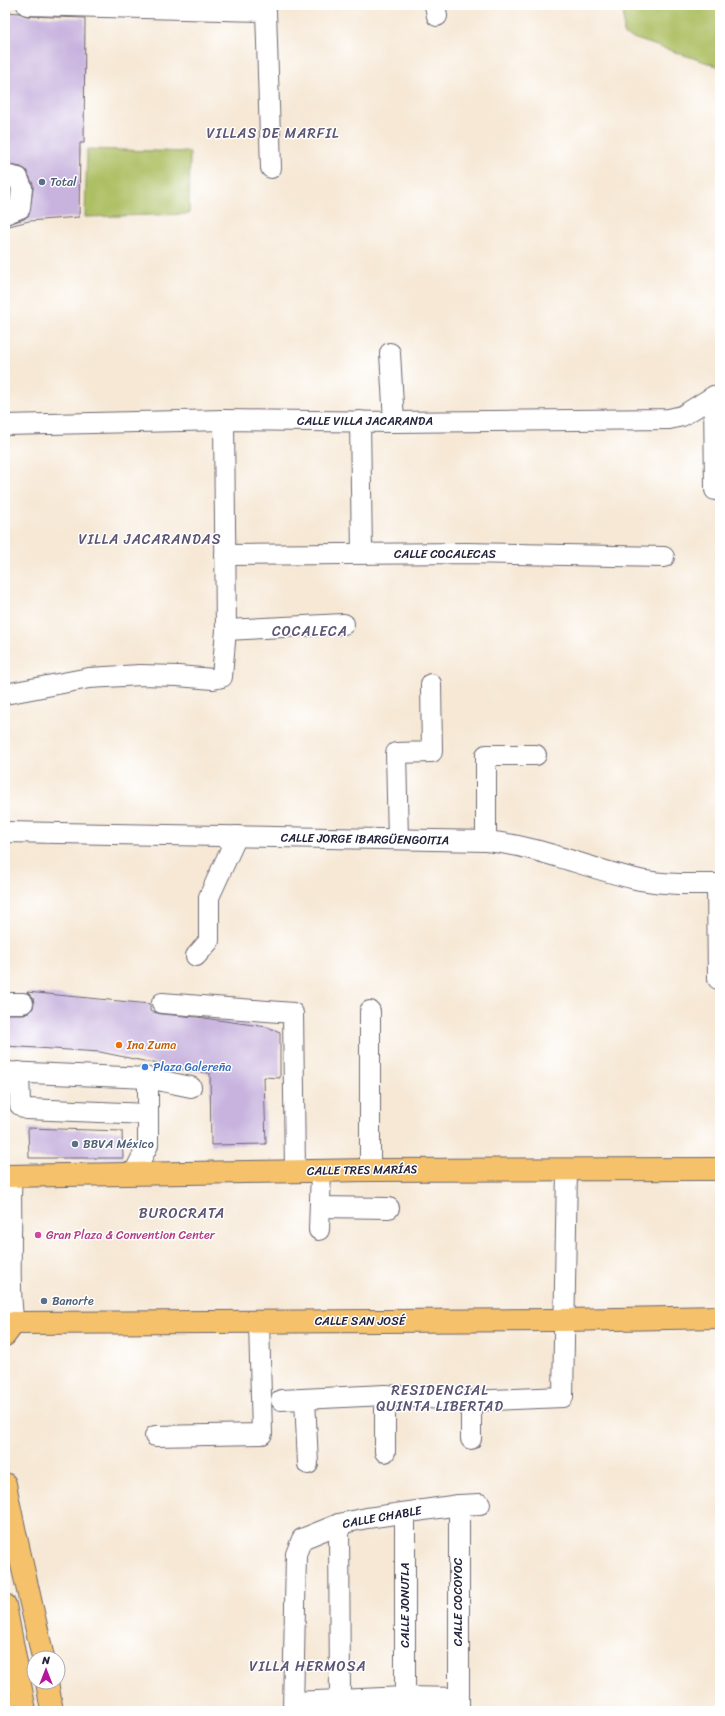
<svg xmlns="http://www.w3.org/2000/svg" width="725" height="1716" viewBox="0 0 725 1716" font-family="Sriracha,sans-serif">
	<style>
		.green { fill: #adbf63; stroke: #68704f }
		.building { fill: #c8b3de }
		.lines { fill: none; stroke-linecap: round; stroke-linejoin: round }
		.minor-casing { stroke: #6c6771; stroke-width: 22 }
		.major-casing { stroke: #6c6771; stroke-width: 24 }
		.minor { stroke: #fff; stroke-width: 20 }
		.major { stroke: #f5c16b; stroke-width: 22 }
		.service-dot { fill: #5c6f8a; stroke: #fff; stroke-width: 1.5 }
		.food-dot { fill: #e8710a; stroke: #fff; stroke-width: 1.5 }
		.shop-dot { fill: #3f7fe0; stroke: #fff; stroke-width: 1.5 }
		.hotel-dot { fill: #d1479c; stroke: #fff; stroke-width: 1.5 }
		.labels { text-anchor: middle; stroke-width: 3; stroke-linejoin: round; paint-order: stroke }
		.service-label { font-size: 12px; fill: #4e5e75; stroke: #fff; text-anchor: start }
		.street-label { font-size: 12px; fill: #22223b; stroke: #fff }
		.food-label { font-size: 12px; fill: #c56008; stroke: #fff; text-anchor: start }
		.shop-label { font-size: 12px; fill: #366cbe; stroke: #fff; text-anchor: start }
		.hotel-label { font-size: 12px; fill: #b23c85; stroke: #fff; text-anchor: start }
		.quarter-label { font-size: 14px; letter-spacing: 1px; fill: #5c5574; stroke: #fff }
	</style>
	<rect width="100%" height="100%" fill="#fff"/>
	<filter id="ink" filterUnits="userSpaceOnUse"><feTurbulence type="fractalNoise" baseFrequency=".025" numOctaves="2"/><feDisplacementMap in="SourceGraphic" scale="8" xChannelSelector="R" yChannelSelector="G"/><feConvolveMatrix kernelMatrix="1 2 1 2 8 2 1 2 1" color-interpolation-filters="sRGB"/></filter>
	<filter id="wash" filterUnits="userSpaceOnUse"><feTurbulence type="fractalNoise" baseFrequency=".012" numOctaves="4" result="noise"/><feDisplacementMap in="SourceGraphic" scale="16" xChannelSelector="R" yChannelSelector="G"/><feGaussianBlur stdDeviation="0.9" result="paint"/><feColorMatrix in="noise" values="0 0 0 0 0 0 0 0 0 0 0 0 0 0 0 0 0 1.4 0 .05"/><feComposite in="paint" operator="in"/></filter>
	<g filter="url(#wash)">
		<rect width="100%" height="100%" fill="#f6e8d5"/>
		<g class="green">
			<path d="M 623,5 L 720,5 L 720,67 L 624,35 Z"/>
			<path d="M 87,149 L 190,152 L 189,214 L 85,217 Z"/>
		</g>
		<g id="blocks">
			<g class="building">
				<path d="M 5,12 L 19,13 L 27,16 L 85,18 L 84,143 L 80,143 L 79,217 L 29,221 L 5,227 L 5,225 L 24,219 L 29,215 L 33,189 L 33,184 L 26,170 L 21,167 L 5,164 Z"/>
				<path d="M 27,992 L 150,1004 L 150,1011 L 161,1014 L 197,1017 L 267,1027 L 280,1032 L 280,1078 L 264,1077 L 266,1144 L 211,1145 L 210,1073 L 192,1071 L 100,1052 L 5,1046 L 5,1014 L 23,1014 L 29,1013 L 33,1008 L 34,1003 L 33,998 Z"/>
				<path d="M 28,1128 L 122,1131 L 123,1158 L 29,1158 Z"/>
			</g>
		</g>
	</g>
	<g filter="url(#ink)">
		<use href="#blocks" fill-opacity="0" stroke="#6c6771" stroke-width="1"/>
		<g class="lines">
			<g class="minor-casing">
				<g id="minor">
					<path d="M 27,5 L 266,11 L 271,168"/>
					<path d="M 435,5 L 437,16"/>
					<path d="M 5,175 L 18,178 L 22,188 L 20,208 L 5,214"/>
					<path d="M 390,353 L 394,422"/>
					<path d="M 714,396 L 715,490"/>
					<path d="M 360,421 L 362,553"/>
					<path d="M 5,425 L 224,420 L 394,422 L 669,419 L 682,416 L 714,396 L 720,396"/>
					<path d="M 225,555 L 466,553 L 664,557"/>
					<path d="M 226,630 L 344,624"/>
					<path d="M 5,694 L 89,678 L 140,675 L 178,676 L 213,679 L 222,677 L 226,630 L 224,420"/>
					<path d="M 5,832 L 486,841 C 539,846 588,869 640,880 C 667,885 693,884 720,884"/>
					<path d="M 398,839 L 396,753 L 432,752 L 431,684"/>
					<path d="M 486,841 L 486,755 L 536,755"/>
					<path d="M 717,884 L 718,979"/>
					<path d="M 196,956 L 209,941 L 209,897 L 237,836"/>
					<path d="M 5,1003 L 23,1003"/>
					<path d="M 162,1003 L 293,1013 L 295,1171"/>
					<path d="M 5,1072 L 148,1078 L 191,1087"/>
					<path d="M 19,1072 L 20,1105 L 27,1109 L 148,1114"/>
					<path d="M 370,1170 L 370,1011"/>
					<path d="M 134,1173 L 148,1145 L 148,1078"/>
					<path d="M 12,1175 C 10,1195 12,1214 11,1234 C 11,1264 9,1294 14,1323"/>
					<path d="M 320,1207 L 389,1208"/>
					<path d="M 319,1230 L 321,1171"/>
					<path d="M 305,1399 L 308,1464"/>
					<path d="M 281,1400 L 385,1395 L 471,1401 L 563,1397 L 567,1170"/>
					<path d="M 471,1401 L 471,1439"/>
					<path d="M 155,1436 L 262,1434 L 259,1322"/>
					<path d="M 385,1452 L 385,1395"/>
					<path d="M 405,1513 L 405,1697"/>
					<path d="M 339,1524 L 340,1699"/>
					<path d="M 294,1702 L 405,1697 L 458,1698"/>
					<path d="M 293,1711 L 296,1554 L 302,1539 L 339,1524 L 367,1518 L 459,1505 L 480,1504"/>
					<path d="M 459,1711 L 459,1505"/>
				</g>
			</g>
			<g class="major-casing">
				<g id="major">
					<path d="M 5,1176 L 370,1170 L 720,1169"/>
					<path d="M 5,1335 L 14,1323 L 564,1320 L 720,1317"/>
					<path d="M 5,1484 C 16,1543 31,1600 43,1658"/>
					<path d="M 5,1605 L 25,1711"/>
					<path d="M 47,1682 L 52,1711"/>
					<path d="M 5,1708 L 5,1711"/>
				</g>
			</g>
			<use href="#minor" class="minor"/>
			<use href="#major" class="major"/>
		</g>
	</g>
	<g class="service-dot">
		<circle cx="42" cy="182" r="4"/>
		<circle cx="75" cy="1144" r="4"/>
		<circle cx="44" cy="1301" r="4"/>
	</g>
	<circle class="food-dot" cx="119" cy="1045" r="4"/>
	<circle class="shop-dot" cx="145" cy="1067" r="4"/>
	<circle class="hotel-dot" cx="38" cy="1235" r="4"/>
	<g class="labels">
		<g class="service-label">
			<text x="50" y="186">Total</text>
			<text x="83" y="1148">BBVA México</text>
			<text x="52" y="1305">Banorte</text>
		</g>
		<g class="street-label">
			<text x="365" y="425">CALLE VILLA JACARANDA</text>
			<text x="445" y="558">CALLE COCALECAS</text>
			<text transform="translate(365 839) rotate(1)" y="4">CALLE JORGE IBARGÜENGOITIA</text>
			<text transform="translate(362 1170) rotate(-1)" y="4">CALLE TRES MARÍAS</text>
			<text x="360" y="1325">CALLE SAN JOSÉ</text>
			<text transform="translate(382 1517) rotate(-10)" y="4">CALLE CHABLE</text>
			<text transform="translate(458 1602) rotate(-90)" y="4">CALLE COCOYOC</text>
			<text transform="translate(405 1605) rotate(-90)" y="4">CALLE JONUTLA</text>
		</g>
		<g class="food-label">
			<text x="127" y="1049">Ina Zuma</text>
		</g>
		<g class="shop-label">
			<text x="153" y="1071">Plaza Galereña</text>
		</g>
		<g class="hotel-label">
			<text x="46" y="1239">Gran Plaza &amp; Convention Center</text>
		</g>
		<g class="quarter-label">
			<text x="273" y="138">VILLAS DE MARFIL</text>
			<text x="150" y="544">VILLA JACARANDAS</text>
			<text x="310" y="636">COCALECA</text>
			<text x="182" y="1218">BUROCRATA</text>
			<text x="440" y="1395">RESIDENCIAL<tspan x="440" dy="16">QUINTA LIBERTAD</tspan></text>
			<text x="308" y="1671">VILLA HERMOSA</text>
		</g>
	</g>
	<rect width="725" height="1716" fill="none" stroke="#fff" stroke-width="20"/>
	<g transform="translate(46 1670)"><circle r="19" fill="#ffffff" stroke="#a7a7b1"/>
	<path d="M0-3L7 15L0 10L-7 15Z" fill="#b5179e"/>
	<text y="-6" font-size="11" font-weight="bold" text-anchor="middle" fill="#22223b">N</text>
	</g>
</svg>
